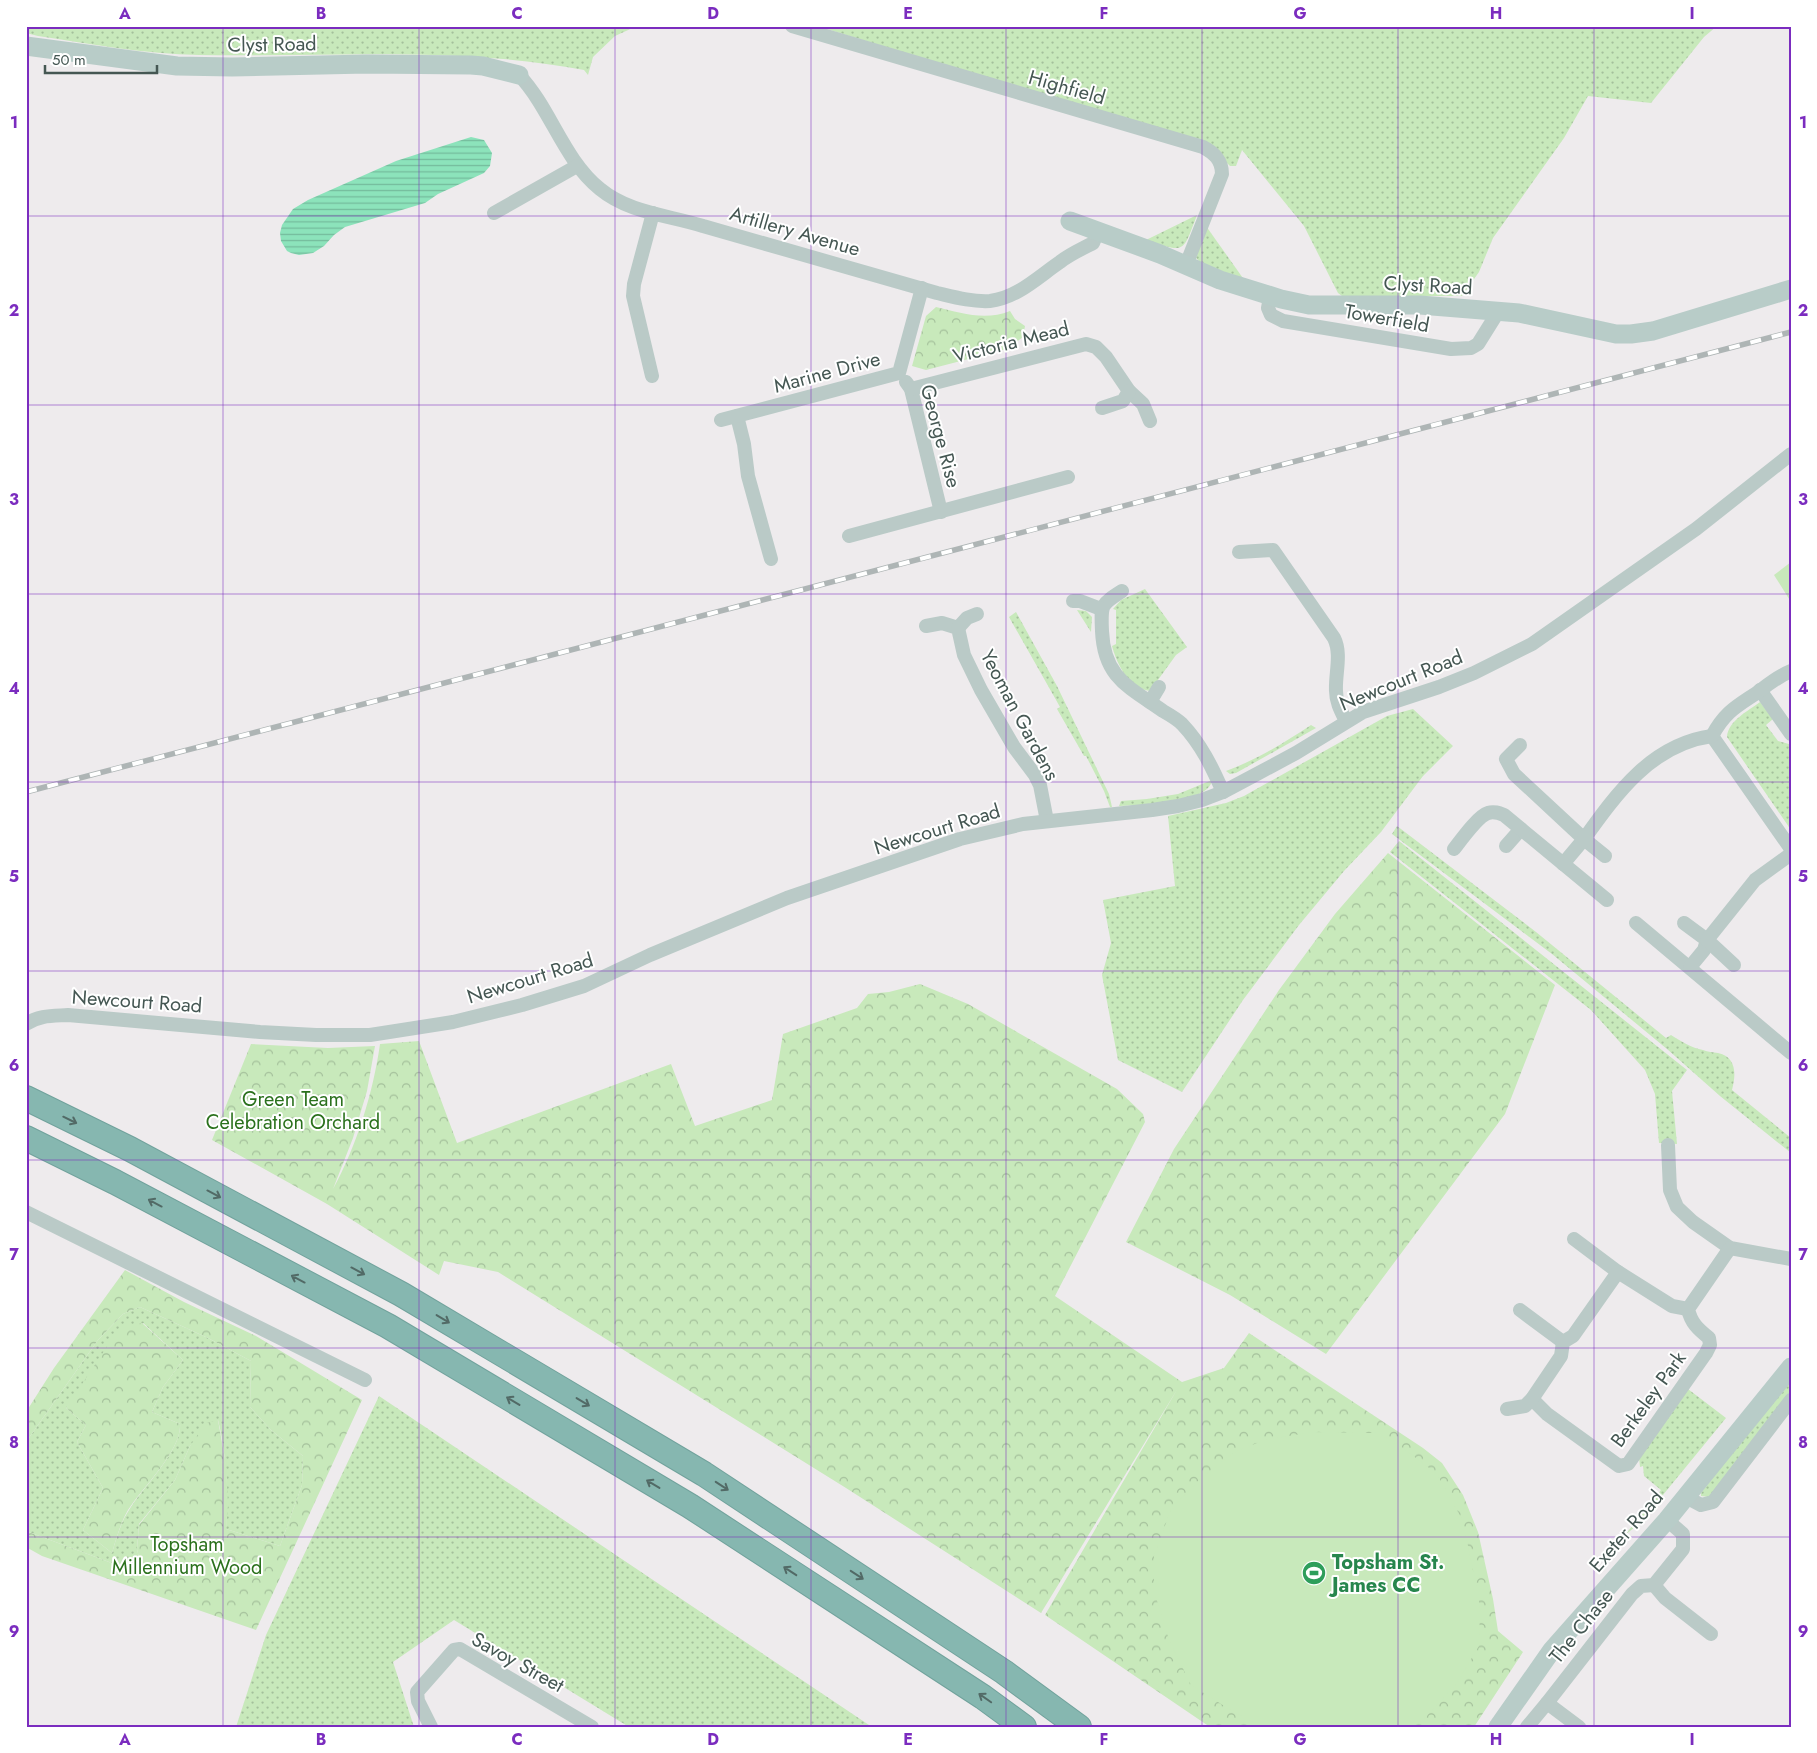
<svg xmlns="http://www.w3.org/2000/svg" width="1817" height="1753" viewBox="0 0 1817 1753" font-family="Jost,sans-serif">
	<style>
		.grass { fill: url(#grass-dots); fill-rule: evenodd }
		.forest { fill: url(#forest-crowns) }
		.pitch { fill: #c8e9bb }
		.water { fill: url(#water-rules) }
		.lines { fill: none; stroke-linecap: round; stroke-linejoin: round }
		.highway-casing { stroke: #71a29c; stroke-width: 26 }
		.street { stroke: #bacac7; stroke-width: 14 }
		.secondary { stroke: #b8ccc8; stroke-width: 19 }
		.highway { stroke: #86b7b0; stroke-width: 24 }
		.rail-casing { stroke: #aeb5b5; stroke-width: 5.5 }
		.rail { stroke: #fff; stroke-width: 4; stroke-dasharray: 11; stroke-linecap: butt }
		.oneway { stroke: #526a66 }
		.grid { fill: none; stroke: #7b2cbf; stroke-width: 1; stroke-opacity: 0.55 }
		.labels { text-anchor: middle; stroke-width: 4; stroke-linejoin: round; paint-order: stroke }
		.street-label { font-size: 20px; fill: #455753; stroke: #fff }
		.park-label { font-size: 20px; fill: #2b711d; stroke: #fff }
		.leisure-label { font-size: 20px; font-weight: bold; fill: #27864d; stroke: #fff; text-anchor: start }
		.neatline { fill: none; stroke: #7b2cbf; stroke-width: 2 }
		.grid-label { font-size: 16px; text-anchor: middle; font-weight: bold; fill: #7b2cbf }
	</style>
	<defs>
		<pattern id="grass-dots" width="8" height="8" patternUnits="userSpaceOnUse" patternTransform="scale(1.25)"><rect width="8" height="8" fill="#c8e9bb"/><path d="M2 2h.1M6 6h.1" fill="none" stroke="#a4c09b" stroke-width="1.8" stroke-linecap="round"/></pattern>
		<pattern id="forest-crowns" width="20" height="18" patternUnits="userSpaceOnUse" patternTransform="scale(1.25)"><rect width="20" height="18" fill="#c8e9bb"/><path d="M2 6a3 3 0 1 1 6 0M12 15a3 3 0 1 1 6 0" fill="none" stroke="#a4c09b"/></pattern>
		<pattern id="water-rules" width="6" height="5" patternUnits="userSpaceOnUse" patternTransform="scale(1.25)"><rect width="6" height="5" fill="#8ce3bb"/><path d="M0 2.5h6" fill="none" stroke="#74bb9b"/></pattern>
	</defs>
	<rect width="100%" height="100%" fill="#eeebed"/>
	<g class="grass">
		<path d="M 26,26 L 637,26 L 615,36 L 593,57 L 588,75 L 584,70 C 458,46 327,57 199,55 C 145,54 91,44 38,36 L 26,33 Z"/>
		<path d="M 817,26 L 1717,26 L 1704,37 L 1651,103 L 1588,96 L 1564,138 L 1493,238 L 1479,272 L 1462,296 L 1342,296 L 1338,293 L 1304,226 L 1242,150 L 1236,166 L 1230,166 L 1209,145 L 1038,94 Z"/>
		<path d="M 1197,215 C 1182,254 1186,253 1146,240 Z"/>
		<path d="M 1206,226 L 1245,281 L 1200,262 L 1196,258 Z"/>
		<path d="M 1145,589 L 1187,647 L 1176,655 L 1150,691 C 1128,688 1117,664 1112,646 L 1116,644 L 1116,610 L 1113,609 L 1121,600 Z"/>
		<path d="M 1077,610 L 1086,611 L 1092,617 L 1091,632 Z"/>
		<path d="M 1016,612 L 1057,686 L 1109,794 L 1112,807 L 1110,807 L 1104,791 L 1086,756 L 1084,756 L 1057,709 L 1060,707 L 1009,617 Z"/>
		<path d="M 1760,702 L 1773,719 L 1766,725 L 1778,741 L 1789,744 L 1791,747 L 1791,830 L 1727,737 C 1728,721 1748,711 1760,702 Z"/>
		<path d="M 1413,709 L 1453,746 L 1423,776 L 1381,832 L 1344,871 L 1299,925 L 1243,1000 L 1182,1092 L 1118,1060 L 1102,975 L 1111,943 L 1103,900 L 1175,886 L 1168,816 L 1226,803 L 1244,796 L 1387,716 Z"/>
		<path d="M 1311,725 L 1316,728 L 1236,773 L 1230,774 L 1226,771 C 1256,760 1284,743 1311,725 Z"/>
		<path d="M 1212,780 C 1209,804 1138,805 1119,806 L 1121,801 L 1147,799 L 1178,794 Z"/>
		<path d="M 1397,826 L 1536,932 L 1666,1038 L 1671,1035 C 1680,1041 1692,1048 1703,1050 C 1708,1052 1713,1052 1718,1053 C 1737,1057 1736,1075 1732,1090 L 1791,1138 L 1791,1153 L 1720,1096 L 1667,1049 L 1552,954 L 1392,834 Z"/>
		<path d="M 1399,841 L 1687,1070 L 1672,1091 L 1677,1144 L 1659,1143 L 1655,1094 L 1645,1070 L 1591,1010 L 1390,852 Z"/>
		<path d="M 140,1307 L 208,1338 L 251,1361 L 250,1407 L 271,1430 L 303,1456 L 302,1485 L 280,1546 L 226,1529 C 228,1493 227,1456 218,1420 L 190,1446 L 175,1480 L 139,1524 L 137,1549 L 141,1566 L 127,1572 L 109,1562 L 26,1531 L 26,1442 L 98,1340 L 123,1314 ZM 143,1323 L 183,1360 L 163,1387 L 152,1412 L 180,1424 C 182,1450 142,1488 129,1510 C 121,1522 116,1539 112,1553 L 83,1530 L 103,1488 L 77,1442 L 86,1425 L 66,1408 Z"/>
		<path d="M 1791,1376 L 1791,1391 L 1709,1497 L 1701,1496 L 1701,1493 Z"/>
		<path d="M 1688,1389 L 1726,1418 L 1640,1523 L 1625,1535 L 1661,1490 L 1644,1476 L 1643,1466 L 1640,1467 L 1639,1457 Z"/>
		<path d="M 379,1396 L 872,1727 L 629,1727 L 454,1620 L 393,1662 L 414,1727 L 236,1727 L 266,1635 Z"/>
	</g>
	<g class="forest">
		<path d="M 936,307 C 961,313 985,321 1010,311 L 1015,319 L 1025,326 L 1023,337 L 1007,349 L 926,370 L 912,366 L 926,316 Z"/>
		<path d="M 1388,853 L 1555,985 L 1505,1114 L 1326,1354 L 1230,1295 L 1126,1242 L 1174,1149 L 1279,990 L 1335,914 Z"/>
		<path d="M 920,984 L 968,1004 L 1117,1089 L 1143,1114 L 1145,1122 L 1055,1296 L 1182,1382 L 1224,1368 L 1249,1333 L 1423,1448 L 1442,1463 L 1463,1495 L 1478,1532 L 1493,1599 L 1498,1631 L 1523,1652 L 1474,1727 L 1210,1727 L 1045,1615 L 1178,1388 L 1041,1613 L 846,1488 L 498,1272 L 444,1261 L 439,1275 L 327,1204 L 212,1140 L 251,1044 L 328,1048 L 375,1046 L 367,1091 L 353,1138 L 333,1189 C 357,1145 373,1093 380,1044 L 419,1041 L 457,1143 L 671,1064 L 695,1126 L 772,1100 L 783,1034 L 857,1008 L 868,994 L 889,992 Z"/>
		<path d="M 125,1270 L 184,1302 L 256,1336 L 362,1400 L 256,1630 L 42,1556 L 26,1547 L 26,1531 L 109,1562 L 127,1572 L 141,1566 L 137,1549 L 139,1525 L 175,1480 L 190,1446 L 206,1423 L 218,1420 L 226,1465 L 228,1505 L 226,1529 L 280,1546 L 302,1485 L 303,1456 L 271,1430 L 250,1407 L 251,1361 L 208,1338 L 140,1307 L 123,1314 L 98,1340 L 26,1442 L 26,1412 L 54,1368 Z"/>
		<path d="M 142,1323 L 183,1360 L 163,1387 L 152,1412 L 180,1424 C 182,1450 142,1488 128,1510 C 121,1522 116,1539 112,1553 L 83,1530 L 103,1488 L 77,1442 L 86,1425 L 66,1408 L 120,1327 Z"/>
	</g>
	<g class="pitch">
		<path d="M 1791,562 L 1791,602 L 1774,575 Z"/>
		<path d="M 1313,1432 L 1378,1433 L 1403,1448 L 1437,1474 L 1463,1521 L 1479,1600 L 1480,1644 L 1457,1683 L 1423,1720 L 1410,1727 L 1262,1727 L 1229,1709 L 1191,1685 L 1169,1640 L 1154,1591 L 1154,1556 L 1171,1509 L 1199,1480 L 1233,1453 L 1264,1440 Z"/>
	</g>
	<path class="water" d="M 471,137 L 484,140 L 492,153 L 490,166 L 484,173 L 438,194 L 425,203 L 345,227 L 334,235 L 324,246 L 313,253 L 299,255 L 291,253 L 287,251 L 281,241 L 280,233 L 282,225 L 293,209 L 308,200 L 396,161 Z"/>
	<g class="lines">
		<g class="highway-casing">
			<g id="highway">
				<path d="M 26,1098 L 130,1149 L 401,1294 L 704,1474 L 1004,1672 L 1079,1727"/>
				<path d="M 26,1138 L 115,1182 L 388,1326 L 690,1506 L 983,1697 L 1024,1727"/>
			</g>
		</g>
		<g class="street">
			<path d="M 792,26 L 1203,147 C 1214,153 1222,160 1222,174 L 1186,265"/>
			<path d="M 519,75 C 551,109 563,159 600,189 C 629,213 668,215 703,226 C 781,248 859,271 937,293 C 954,297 972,302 990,301 C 1017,298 1038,277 1060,262 C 1070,254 1082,249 1093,243 L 1098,231"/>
			<path d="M 494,213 L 577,166"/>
			<path d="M 1270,297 L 1268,308 L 1271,315 L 1283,321 L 1451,349 L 1471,348 L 1478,344 L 1498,312"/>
			<path d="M 652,376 L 633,296 L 634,284 L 653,213"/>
			<path d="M 906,382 L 911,389 L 941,512"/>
			<path d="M 911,389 L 1086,344 L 1096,347 L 1106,357 L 1129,391 L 1143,404 L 1150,421"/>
			<path d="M 1102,408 L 1123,401 L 1129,391"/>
			<path d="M 737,416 L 744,444 L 748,476 L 771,559"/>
			<path d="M 721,420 L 899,373 L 922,288"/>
			<path d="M 849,536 L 1068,477"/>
			<path d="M 1239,552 L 1273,550 L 1334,638 C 1342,654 1335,674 1336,691 C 1336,702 1341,711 1346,721"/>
			<path d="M 1122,591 C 1100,605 1101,605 1102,631 C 1104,678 1129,687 1163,711 C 1170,715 1177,719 1182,724 C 1201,744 1212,767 1223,792"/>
			<path d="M 1073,601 L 1080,601 L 1101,609"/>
			<path d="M 926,626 L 942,623 L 958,628 L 964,655 L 981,690 L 1014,747 L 1035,775 L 1040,785 L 1047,821"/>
			<path d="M 958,628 L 967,618 L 977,614"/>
			<path d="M 1760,690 L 1791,734"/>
			<path d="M 1150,702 L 1159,687"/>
			<path d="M 1712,736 L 1791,849"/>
			<path d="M 1712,736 C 1726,710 1738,706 1761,690 C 1771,682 1779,676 1791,671"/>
			<path d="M 1520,745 L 1506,759 L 1514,774 L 1584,839 L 1563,864"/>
			<path d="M 1506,846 L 1521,829"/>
			<path d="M 1454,849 C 1461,840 1478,816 1488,813 C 1494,811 1499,813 1504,815 L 1607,900"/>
			<path d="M 1605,856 L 1584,839 C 1617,793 1652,744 1712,736"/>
			<path d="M 1636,923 L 1791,1053"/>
			<path d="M 1684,923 L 1707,940 L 1704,950 L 1690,967"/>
			<path d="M 1734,965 L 1707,940 L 1755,880 L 1791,854"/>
			<path d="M 26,1024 C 39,1015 53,1016 68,1015 L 260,1032 L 316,1035 L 370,1035 L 453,1022 L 522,1005 L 584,986 L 650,955 L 787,898 L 960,839 L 1023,824 L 1152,810 L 1178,806 L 1202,800 L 1223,792 L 1255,775 L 1296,753 L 1363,712 L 1439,687 L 1474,673 L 1532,644 L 1696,529 L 1791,454"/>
			<path d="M 1668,1145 L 1670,1190 L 1677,1207 L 1693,1222 L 1730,1248 L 1791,1259"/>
			<path d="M 26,1212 L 365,1380"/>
			<path d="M 1574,1239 L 1618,1272"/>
			<path d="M 1520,1310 L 1563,1342"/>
			<path d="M 1532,1399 L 1547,1414 L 1619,1466 L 1628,1464 L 1706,1353 L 1710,1345 L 1709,1338 C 1698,1329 1691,1323 1688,1309 L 1730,1248"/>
			<path d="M 1507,1409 L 1525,1406 L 1532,1399 L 1561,1356 L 1563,1342 L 1573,1336 L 1618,1272 L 1672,1306 L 1688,1309"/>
			<path d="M 1686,1497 L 1701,1505 L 1713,1502 L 1791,1400"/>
			<path d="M 1654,1585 L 1665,1598 L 1711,1634"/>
			<path d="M 431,1727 L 418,1701 L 417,1692 L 454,1650 L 460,1649 L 592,1727"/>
			<path d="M 1527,1727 L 1547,1703"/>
			<path d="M 1579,1727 L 1547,1703 L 1632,1594 L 1641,1586 L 1654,1585 L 1683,1549 L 1683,1534 L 1667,1520"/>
		</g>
		<g class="secondary">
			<path d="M 26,46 L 177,66 L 232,67 L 367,64 L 471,65 L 483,66 L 519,75"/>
			<path d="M 1070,221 L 1160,254 L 1220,280 L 1281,299 L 1309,305 L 1420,305 L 1519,313 L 1616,334 L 1631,334 L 1653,331 L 1791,289"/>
			<path d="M 1498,1727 L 1552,1650 L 1667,1520 L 1791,1367"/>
		</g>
		<use href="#highway" class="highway"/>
		<g class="rail-casing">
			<path id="rail" d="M 26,792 L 1791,332"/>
		</g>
		<use href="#rail" class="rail"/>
	</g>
	<defs><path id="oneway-shaft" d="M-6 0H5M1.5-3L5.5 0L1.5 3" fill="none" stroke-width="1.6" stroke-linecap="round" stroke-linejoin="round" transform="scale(1.25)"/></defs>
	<g class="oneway">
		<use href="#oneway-shaft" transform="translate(70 1120) rotate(26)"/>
		<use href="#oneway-shaft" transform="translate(214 1194) rotate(28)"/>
		<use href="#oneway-shaft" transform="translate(155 1203) rotate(-152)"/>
		<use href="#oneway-shaft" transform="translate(358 1271) rotate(28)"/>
		<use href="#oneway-shaft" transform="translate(298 1279) rotate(-152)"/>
		<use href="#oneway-shaft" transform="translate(443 1319) rotate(31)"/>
		<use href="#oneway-shaft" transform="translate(513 1401) rotate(-149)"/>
		<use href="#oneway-shaft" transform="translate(583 1402) rotate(31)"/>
		<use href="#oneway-shaft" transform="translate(653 1484) rotate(-149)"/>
		<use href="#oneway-shaft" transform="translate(722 1486) rotate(33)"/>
		<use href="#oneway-shaft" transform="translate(790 1571) rotate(-147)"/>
		<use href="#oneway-shaft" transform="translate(857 1575) rotate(33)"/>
		<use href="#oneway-shaft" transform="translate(985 1698) rotate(-145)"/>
	</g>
	<path class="grid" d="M 223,26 L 223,1727M 419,26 L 419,1727M 615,26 L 615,1727M 811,26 L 811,1727M 1006,26 L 1006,1727M 1202,26 L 1202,1727M 1398,26 L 1398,1727M 1594,26 L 1594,1727M 26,216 L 1791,216M 26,405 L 1791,405M 26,594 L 1791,594M 26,782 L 1791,782M 26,971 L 1791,971M 26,1160 L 1791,1160M 26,1348 L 1791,1348M 26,1537 L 1791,1537"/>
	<defs>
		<g id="stadium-disc" transform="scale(1.25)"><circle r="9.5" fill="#2e9e5b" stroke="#fff"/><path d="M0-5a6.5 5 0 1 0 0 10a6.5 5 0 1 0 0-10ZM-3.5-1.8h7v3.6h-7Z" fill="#fff"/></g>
	</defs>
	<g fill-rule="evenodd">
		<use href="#stadium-disc" x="1314" y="1573"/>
	</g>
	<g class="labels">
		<g class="street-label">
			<text transform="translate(272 44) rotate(-1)" y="7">Clyst Road</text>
			<text transform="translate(1067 87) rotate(16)" y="7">Highfield</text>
			<text transform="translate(795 231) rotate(16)" y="7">Artillery Avenue</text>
			<text transform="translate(1428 285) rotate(3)" y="7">Clyst Road</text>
			<text transform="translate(1387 318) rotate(10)" y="7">Towerfield</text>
			<text transform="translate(1011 342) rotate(-14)" y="7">Victoria Mead</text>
			<text transform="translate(827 372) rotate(-15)" y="7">Marine Drive</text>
			<text transform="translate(941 436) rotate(75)" y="7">George Rise</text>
			<text transform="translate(1401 680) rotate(-22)" y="7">Newcourt Road</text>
			<text transform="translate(1020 715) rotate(62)" y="7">Yeoman Gardens</text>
			<text transform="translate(937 829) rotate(-17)" y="7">Newcourt Road</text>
			<text transform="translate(530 978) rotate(-17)" y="7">Newcourt Road</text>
			<text transform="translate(137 1001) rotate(4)" y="7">Newcourt Road</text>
			<text transform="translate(1648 1399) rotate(-54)" y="7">Berkeley Park</text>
			<text transform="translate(1626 1531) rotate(-49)" y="7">Exeter Road</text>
			<text transform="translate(1581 1626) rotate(-51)" y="7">The Chase</text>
			<text transform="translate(518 1662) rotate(29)" y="7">Savoy Street</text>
		</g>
		<g class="park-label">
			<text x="293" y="1106">Green Team<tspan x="293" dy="23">Celebration Orchard</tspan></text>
			<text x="187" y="1551">Topsham<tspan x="187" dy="23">Millennium Wood</tspan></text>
		</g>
		<g class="leisure-label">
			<text x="1332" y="1569">Topsham St.<tspan x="1332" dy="23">James CC</tspan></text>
		</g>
	</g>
	<rect width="1817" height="1753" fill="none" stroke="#ffffff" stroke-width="55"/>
	<path d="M45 65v8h112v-8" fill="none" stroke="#455753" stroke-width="2.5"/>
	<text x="52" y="65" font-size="15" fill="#455753" stroke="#ffffff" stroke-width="4" paint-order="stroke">50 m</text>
	<rect x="28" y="28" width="1762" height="1698" class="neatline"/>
	<g class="grid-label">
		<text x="125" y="19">A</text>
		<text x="321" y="19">B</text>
		<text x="517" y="19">C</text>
		<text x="713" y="19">D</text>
		<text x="908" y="19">E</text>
		<text x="1104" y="19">F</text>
		<text x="1300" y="19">G</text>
		<text x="1496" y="19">H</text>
		<text x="1692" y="19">I</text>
		<text x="14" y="128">1</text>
		<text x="1803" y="128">1</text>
		<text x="14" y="316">2</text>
		<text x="1803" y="316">2</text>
		<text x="14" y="505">3</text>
		<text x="1803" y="505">3</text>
		<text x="14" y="694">4</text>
		<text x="1803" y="694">4</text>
		<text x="14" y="882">5</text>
		<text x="1803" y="882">5</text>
		<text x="14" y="1071">6</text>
		<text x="1803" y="1071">6</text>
		<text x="14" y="1260">7</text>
		<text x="1803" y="1260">7</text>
		<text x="14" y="1448">8</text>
		<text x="1803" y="1448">8</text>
		<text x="14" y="1637">9</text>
		<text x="1803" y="1637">9</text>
		<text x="125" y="1745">A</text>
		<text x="321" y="1745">B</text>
		<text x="517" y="1745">C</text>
		<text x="713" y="1745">D</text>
		<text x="908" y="1745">E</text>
		<text x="1104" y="1745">F</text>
		<text x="1300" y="1745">G</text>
		<text x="1496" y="1745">H</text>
		<text x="1692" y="1745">I</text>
	</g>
</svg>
